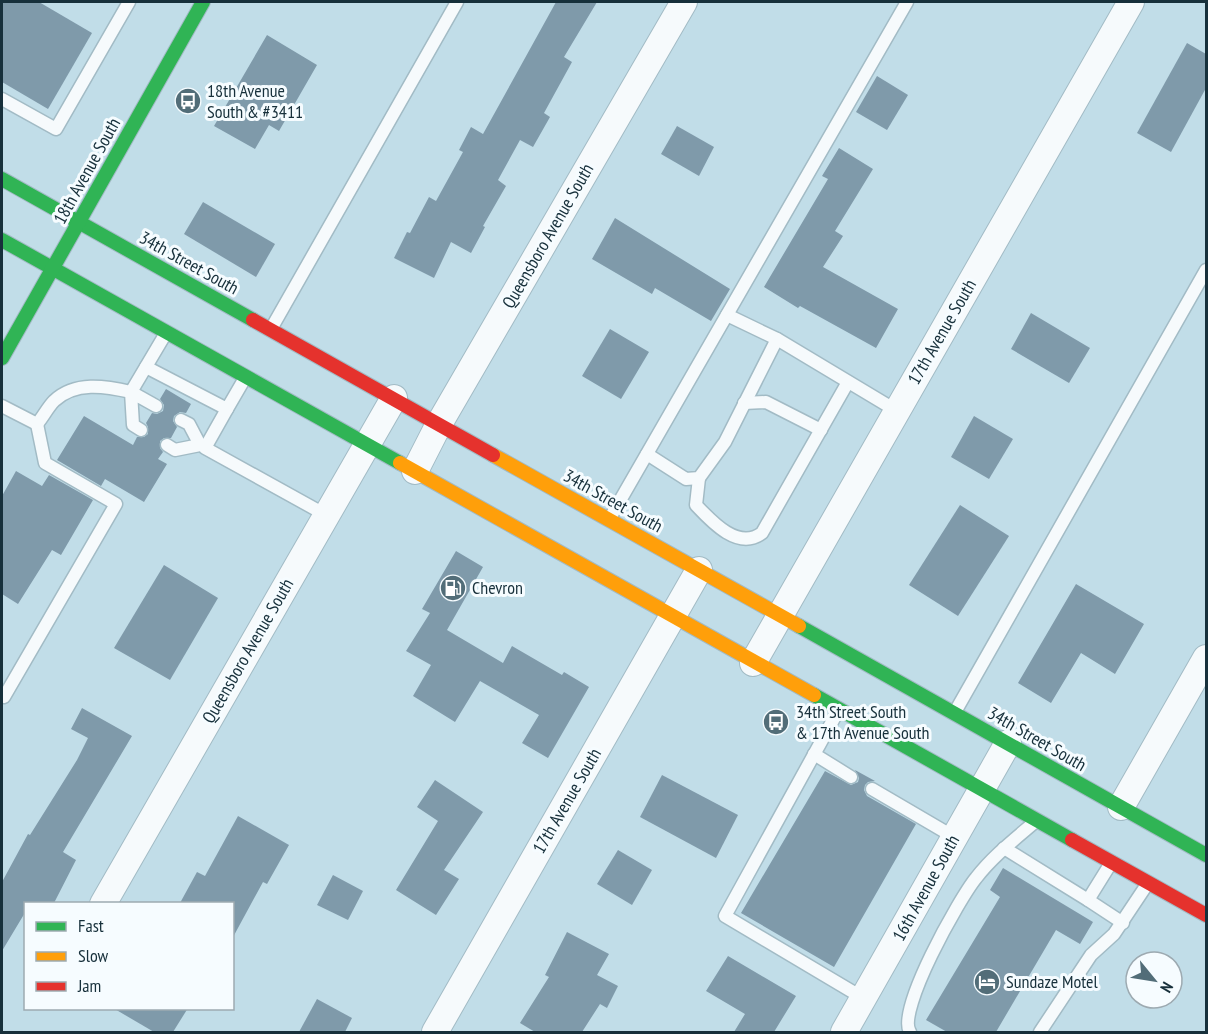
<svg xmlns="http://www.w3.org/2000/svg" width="1208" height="1034" viewBox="0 0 1208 1034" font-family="'PT Sans Narrow',sans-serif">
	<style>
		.building { fill: #7f9aaa }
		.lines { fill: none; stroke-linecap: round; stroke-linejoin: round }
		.lane-casing { stroke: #a2bbc5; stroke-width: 15 }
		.street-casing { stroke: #a2bbc5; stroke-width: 28 }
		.fast-casing { stroke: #a2bbc5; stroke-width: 16 }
		.slow-casing { stroke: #a2bbc5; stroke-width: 16 }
		.jam-casing { stroke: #a2bbc5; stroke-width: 16 }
		.lane { stroke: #f6fafc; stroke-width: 12 }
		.street { stroke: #f6fafc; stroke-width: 26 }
		.fast { stroke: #30b455; stroke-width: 14 }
		.slow { stroke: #ff9f0a; stroke-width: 14 }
		.jam { stroke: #e5322d; stroke-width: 14 }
		.labels { text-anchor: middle; stroke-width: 6; stroke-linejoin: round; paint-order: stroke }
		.poi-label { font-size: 18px; fill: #17303b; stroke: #f6fcff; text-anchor: start }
		.street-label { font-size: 18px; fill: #17303b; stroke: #f6fcff }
	</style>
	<rect width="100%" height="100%" fill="#c1dde8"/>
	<g class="building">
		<path d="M 2,2 L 39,2 L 92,33 L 48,109 L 2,82 Z"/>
		<path d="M 556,2 L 597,2 L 564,57 L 572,62 L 544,113 L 550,117 L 533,147 L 520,140 L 498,180 L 506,186 L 483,226 L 485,227 L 471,253 L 451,242 L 434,278 L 394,258 L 407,232 L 410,233 L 429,197 L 436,201 L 463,152 L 459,150 L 471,127 L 483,134 Z"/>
		<path d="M 267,35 L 317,65 L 279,131 L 269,125 L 255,149 L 214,126 Z"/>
		<path d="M 1187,43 L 1206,54 L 1206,88 L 1171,152 L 1137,133 Z"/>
		<path d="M 877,76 L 908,95 L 887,130 L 856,112 Z"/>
		<path d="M 677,126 L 714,147 L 699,176 L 661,154 Z"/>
		<path d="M 839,148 L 873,169 L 835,231 L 843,236 L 823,267 L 898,309 L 876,348 L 800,306 L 798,308 L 764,287 L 828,179 L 822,176 Z"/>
		<path d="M 203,202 L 275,244 L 256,277 L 184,234 Z"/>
		<path d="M 615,218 L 730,289 L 711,321 L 655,288 L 652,294 L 592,259 Z"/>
		<path d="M 1031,313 L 1090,348 L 1069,383 L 1011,349 Z"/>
		<path d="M 610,329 L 649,352 L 621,399 L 582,376 Z"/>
		<path d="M 166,389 L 191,404 L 186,413 L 180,412 L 174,416 L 173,421 L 177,427 L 171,438 L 164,438 L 160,441 L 160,448 L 163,452 L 158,459 L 167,464 L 144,502 L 105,479 L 101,486 L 57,460 L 84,416 L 133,445 L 137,437 L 144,437 L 148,434 L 148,427 L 146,423 L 152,413 L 157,414 L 163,411 L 164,405 L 160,399 Z"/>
		<path d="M 974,416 L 1013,439 L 989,479 L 951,457 Z"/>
		<path d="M 16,471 L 42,486 L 49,475 L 93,500 L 61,555 L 52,550 L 18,604 L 2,594 L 2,496 Z"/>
		<path d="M 960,505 L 1009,536 L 958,616 L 909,585 Z"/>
		<path d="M 456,551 L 483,567 L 447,630 L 503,663 L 512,646 L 562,675 L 564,672 L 589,687 L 548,758 L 522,743 L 539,715 L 480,681 L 455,722 L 413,696 L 431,665 L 406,651 L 430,613 L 422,609 Z"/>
		<path d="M 164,565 L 218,598 L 170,680 L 114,648 Z"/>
		<path d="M 1076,584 L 1144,624 L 1115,674 L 1081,653 L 1051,703 L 1018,683 Z"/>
		<path d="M 82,708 L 132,736 L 63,852 L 76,860 L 54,903 L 26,903 L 26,911 L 2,951 L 2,882 L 28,834 L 30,835 L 77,760 L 88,738 L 71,729 Z"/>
		<path d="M 855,770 L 875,781 L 868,782 L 865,785 L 864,790 L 867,796 L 916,824 L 834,967 L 741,913 L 825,771 L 851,785 L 858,782 L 859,778 Z"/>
		<path d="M 662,775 L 738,815 L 716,858 L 640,817 Z"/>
		<path d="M 435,780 L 483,812 L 444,870 L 459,879 L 436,915 L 396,890 L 438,821 L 417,807 Z"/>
		<path d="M 238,816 L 289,845 L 267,884 L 263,882 L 232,939 L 232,903 L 180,903 L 197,872 L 205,876 Z"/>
		<path d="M 618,850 L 652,870 L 632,905 L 597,884 Z"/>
		<path d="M 1003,868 L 1093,922 L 1080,944 L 1056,930 L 996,1032 L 947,1032 L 926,1020 L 1000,897 L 990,890 Z"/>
		<path d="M 333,875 L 363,891 L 348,920 L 317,905 Z"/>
		<path d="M 567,932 L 609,954 L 597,975 L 618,986 L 607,1008 L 600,1004 L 582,1032 L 535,1032 L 520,1023 L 549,977 L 545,975 Z"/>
		<path d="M 728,956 L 796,996 L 774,1032 L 734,1032 L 745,1014 L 706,991 Z"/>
		<path d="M 317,999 L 352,1018 L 345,1032 L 299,1032 Z"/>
		<path d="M 113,1008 L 188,1008 L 173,1032 L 154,1032 Z"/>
	</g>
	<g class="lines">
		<g class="lane-casing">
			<g id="lane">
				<path d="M 2,99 L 56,129 L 129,2"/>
				<path d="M 727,315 L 777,339 L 897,411"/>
				<path d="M 271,329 L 457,2"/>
				<path d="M 146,367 L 227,409 L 245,378"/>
				<path d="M 744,403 L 766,402 L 821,430"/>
				<path d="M 2,406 L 37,424 C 43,417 48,407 54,401 C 75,381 105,386 131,392 L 166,333"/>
				<path d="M 227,409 L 205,448 L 326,515"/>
				<path d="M 141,430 L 133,425 L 131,392 L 156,406"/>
				<path d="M 167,445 L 175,450 L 200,445 L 189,424 L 181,420"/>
				<path d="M 647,454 L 686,479 L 699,478 L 725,442 L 777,339"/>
				<path d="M 699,478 L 696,505 C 711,521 738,551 762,533 L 848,382"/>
				<path d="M 610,518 L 907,2"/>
				<path d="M 4,697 L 116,504 L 45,463 L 37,424"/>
				<path d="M 838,711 L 725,916 L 863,998"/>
				<path d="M 955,712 L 1206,270"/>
				<path d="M 814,754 L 851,777"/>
				<path d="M 872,789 L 954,837"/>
				<path d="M 1004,848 L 1088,900"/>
				<path d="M 1111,863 L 1088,900 L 1123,923"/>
				<path d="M 910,1032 C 896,1011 959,899 976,878 C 993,856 1015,839 1036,821"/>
				<path d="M 1040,1032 L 1091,955 L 1114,934 L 1148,883"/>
			</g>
		</g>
		<g class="street-casing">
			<g id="street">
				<path d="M 415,471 L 439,424 L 684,2"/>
				<path d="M 753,663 L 1131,2"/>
				<path d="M 1121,807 L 1206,658"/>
				<path d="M 103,904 L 394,398"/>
				<path d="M 435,1032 L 699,570"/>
				<path d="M 844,1032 L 1008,743"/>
			</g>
		</g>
		<g class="fast-casing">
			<g id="fast">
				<path d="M 2,179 L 253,320"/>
				<path d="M 2,240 L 400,463"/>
				<path d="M 2,358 L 203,2"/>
				<path d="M 799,626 L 1206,855"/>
				<path d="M 814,695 L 1072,840"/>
			</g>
		</g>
		<g class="slow-casing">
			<g id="slow">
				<path d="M 493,455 L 799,626"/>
				<path d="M 400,463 L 814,695"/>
			</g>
		</g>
		<g class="jam-casing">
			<g id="jam">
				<path d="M 253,320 L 493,455"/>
				<path d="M 1072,840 L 1206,915"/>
			</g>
		</g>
		<use href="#lane" class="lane"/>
		<use href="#street" class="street"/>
		<use href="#fast" class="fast"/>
		<use href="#slow" class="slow"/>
		<use href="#jam" class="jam"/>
	</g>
	<defs>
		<g id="bus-disc" transform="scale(1.35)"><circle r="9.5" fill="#526d78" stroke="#f6fcff"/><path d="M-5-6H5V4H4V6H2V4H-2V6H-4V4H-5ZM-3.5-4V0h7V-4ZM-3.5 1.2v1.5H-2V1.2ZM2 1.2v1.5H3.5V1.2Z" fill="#fff"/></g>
		<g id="fuel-disc" transform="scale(1.35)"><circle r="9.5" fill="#526d78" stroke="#f6fcff"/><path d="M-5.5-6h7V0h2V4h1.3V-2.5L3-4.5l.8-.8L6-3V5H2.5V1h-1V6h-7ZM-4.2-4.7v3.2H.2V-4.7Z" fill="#fff"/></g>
		<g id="hotel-disc" transform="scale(1.35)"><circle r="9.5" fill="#526d78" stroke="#f6fcff"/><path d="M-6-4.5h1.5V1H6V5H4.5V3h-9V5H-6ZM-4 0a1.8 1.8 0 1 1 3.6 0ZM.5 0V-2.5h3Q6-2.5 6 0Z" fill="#fff"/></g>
	</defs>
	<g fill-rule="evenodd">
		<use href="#bus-disc" x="188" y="101"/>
		<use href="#fuel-disc" x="453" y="588"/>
		<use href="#bus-disc" x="776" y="722"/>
		<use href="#hotel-disc" x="987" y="982"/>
	</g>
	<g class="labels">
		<g class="poi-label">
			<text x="207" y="97">18th Avenue<tspan x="207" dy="21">South &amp; #3411</tspan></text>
			<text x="472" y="594">Chevron</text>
			<text x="796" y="718">34th Street South<tspan x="796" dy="21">&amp; 17th Avenue South</tspan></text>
			<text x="1006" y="988">Sundaze Motel</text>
		</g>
		<g class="street-label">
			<text transform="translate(87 171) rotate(-61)" y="6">18th Avenue South</text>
			<text transform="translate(548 236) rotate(-60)" y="6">Queensboro Avenue South</text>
			<text transform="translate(189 263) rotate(29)" y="6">34th Street South</text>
			<text transform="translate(942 332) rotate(-60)" y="6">17th Avenue South</text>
			<text transform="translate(613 501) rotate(29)" y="6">34th Street South</text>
			<text transform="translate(248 651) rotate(-60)" y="6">Queensboro Avenue South</text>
			<text transform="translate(1037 739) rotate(30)" y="6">34th Street South</text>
			<text transform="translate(567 801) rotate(-60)" y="6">17th Avenue South</text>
			<text transform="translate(926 888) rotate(-61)" y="6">16th Avenue South</text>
		</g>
	</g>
	<rect width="1208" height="1034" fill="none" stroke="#17303b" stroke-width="6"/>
	<rect x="24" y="902" width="210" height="108" fill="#f6fcff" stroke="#9daab1" stroke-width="1.5"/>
	<rect x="36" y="922" width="30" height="9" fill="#30b455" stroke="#9daab1" stroke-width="1.5"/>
	<text x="78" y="932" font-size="18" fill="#17303b">Fast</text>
	<rect x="36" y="952" width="30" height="9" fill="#ff9f0a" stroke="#9daab1" stroke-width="1.5"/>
	<text x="78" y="962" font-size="18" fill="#17303b">Slow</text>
	<rect x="36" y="982" width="30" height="9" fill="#e5322d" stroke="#9daab1" stroke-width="1.5"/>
	<text x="78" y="992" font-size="18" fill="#17303b">Jam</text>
	<g transform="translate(1154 980) rotate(120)"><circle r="28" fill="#f6fcff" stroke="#9daab1" stroke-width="1.5"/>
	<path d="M0-4.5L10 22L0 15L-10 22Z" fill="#526d78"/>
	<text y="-9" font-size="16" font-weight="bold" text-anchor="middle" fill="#17303b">N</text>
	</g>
</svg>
